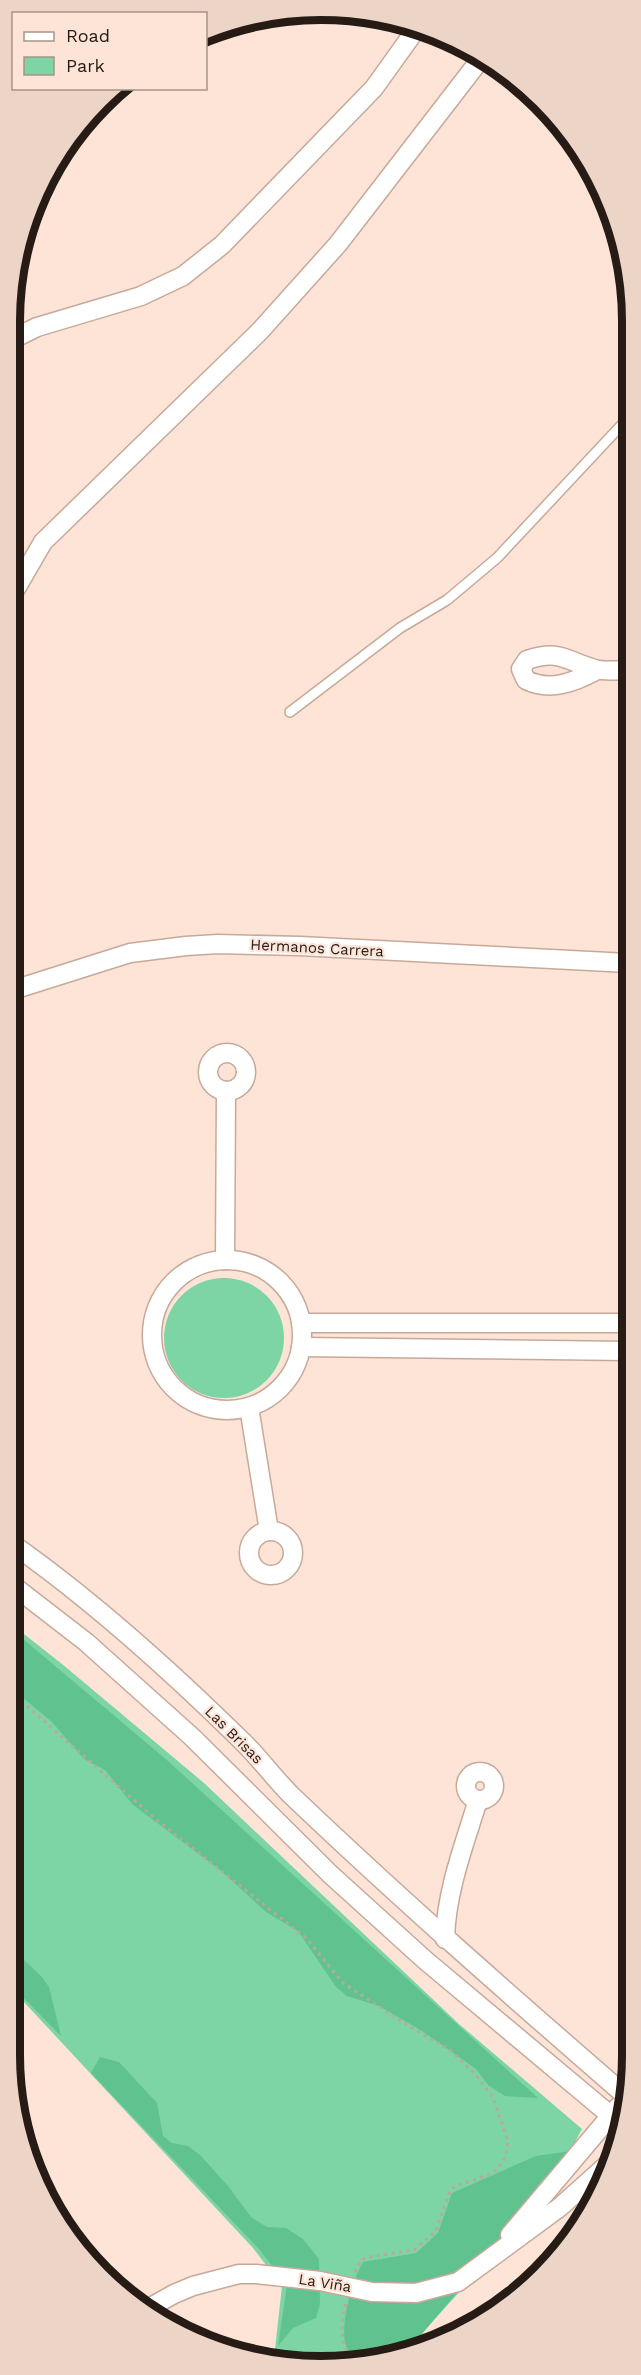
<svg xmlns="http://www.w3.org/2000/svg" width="641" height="2375" viewBox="0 0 641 2375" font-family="'Work Sans',sans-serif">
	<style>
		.green { fill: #7dd4a4 }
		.forest { fill: #60c38f }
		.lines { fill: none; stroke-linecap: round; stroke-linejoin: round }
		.lane-casing { stroke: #c7a999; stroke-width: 12 }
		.street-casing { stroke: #c7a999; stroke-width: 21 }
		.path { stroke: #bca79d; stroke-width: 3; stroke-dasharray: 3 4.5; stroke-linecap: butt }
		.lane { stroke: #fff; stroke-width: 9 }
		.street { stroke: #fff; stroke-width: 18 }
		.labels { text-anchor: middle; stroke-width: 4.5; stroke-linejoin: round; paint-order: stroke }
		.street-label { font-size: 15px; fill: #261b15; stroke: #fde4d7 }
		.rim { fill: none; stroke: #261b15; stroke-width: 8 }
	</style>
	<rect width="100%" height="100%" fill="#fde4d7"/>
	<g class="green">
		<circle cx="224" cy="1338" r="60"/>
		<path d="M 10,1623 L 62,1664 L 204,1783 L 459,2024 L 582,2129 L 568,2155 L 531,2198 L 464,2287 L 402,2355 L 300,2365 L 274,2358 L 282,2286 L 253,2248 L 9,1986 Z"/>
	</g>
	<g class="forest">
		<path d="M 10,1628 L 168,1761 L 538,2098 L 505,2096 L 488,2085 L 476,2069 L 422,2031 L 379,2006 L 347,1996 L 336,1987 L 298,1931 L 266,1912 L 220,1870 L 132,1804 L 105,1770 L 84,1759 L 52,1722 L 10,1687 Z"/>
		<path d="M 9,1934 L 24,1960 L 42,1977 L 49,1987 L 61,2036 L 9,1983 Z"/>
		<path d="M 100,2057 L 119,2062 L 157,2103 L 163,2136 L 172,2143 L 188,2146 L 200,2155 L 228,2186 L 251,2217 L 267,2227 L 286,2228 L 303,2239 L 319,2259 L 320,2304 L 316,2318 L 293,2328 L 278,2346 L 287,2285 L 259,2249 L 91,2073 Z"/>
		<path d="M 571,2151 L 491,2252 L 406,2353 L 352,2360 C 350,2354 346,2348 345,2342 C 341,2320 352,2281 363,2262 L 416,2253 L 438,2233 L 452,2193 L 536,2156 Z"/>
	</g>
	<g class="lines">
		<g class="lane-casing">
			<path id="lane" d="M 290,712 L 400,628 L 447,600 L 497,558 L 629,417"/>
		</g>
		<g class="street-casing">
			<g id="street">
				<path d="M 15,338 L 37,327 L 141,296 L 183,276 L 222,245 L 374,88 L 417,28"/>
				<path d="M 14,592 L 43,542 L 260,331 L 338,244 L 483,56"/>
				<path d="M 597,670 C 575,682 550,692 526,680 L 521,669 L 527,660 C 560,649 566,661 595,669 C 605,672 618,670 629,670"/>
				<path d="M 13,990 L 130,953 L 186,946 L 218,944 L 300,946 L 628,963"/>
				<circle cx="227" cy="1072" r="19"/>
				<path d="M 225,1260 L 226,1091"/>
				<circle cx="227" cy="1335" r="75"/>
				<path d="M 301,1323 L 628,1323"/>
				<path d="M 301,1347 L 627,1351"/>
				<path d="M 249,1407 L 269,1531"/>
				<circle cx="271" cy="1553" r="22"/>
				<path d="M 11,1543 C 95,1602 172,1672 245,1744 C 261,1760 275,1779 291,1795 C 400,1899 512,1997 626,2096"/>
				<path d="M 11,1584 L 86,1642 L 192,1737 L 330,1874 L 425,1960 L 622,2125"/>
				<circle cx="480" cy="1786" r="14"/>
				<path d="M 445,1939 C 446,1892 464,1845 478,1800"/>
				<path d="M 510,2235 L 618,2107"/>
				<path d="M 149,2308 L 174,2294 L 193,2286 L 239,2274 L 256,2274 L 320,2281 L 372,2292 L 416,2293 L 458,2282 L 560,2207 L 608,2164"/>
			</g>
		</g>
		<g class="path">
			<path d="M 10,1691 L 152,1816 L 306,1938 L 343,1983 L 407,2025 L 450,2050 L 476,2075 L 493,2098 L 508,2141 L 506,2155 L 502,2163 L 493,2173 L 456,2186 L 450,2191 L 436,2231 L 414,2250 L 369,2257 L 361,2260 L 355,2272"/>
			<path d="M 346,2304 C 340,2324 341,2341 349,2360"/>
		</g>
		<use href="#lane" class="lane"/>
		<use href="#street" class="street"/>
	</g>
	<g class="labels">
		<g class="street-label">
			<text transform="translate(317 948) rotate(3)" y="5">Hermanos Carrera</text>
			<text transform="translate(234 1735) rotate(45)" y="5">Las Brisas</text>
			<text transform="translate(325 2283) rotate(9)" y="5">La Viña</text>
		</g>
	</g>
	<path d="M0 0H641V2375H0ZM321 20H321A301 301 0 0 1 622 321V2055A301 301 0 0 1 321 2356H321A301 301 0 0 1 20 2055V321A301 301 0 0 1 321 20Z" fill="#ecd4c7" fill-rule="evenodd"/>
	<path class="rim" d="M321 20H321A301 301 0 0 1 622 321V2055A301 301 0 0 1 321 2356H321A301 301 0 0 1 20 2055V321A301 301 0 0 1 321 20Z"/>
	<rect x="12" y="12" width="195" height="78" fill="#fde4d7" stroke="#a79489" stroke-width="1.5"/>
	<rect x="24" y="32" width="30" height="9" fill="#ffffff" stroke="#a79489" stroke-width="1.5"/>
	<text x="66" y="42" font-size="18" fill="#261b15">Road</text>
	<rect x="24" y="57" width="30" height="18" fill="#7dd4a4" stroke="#a79489" stroke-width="1.5"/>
	<text x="66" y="72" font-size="18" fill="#261b15">Park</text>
</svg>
